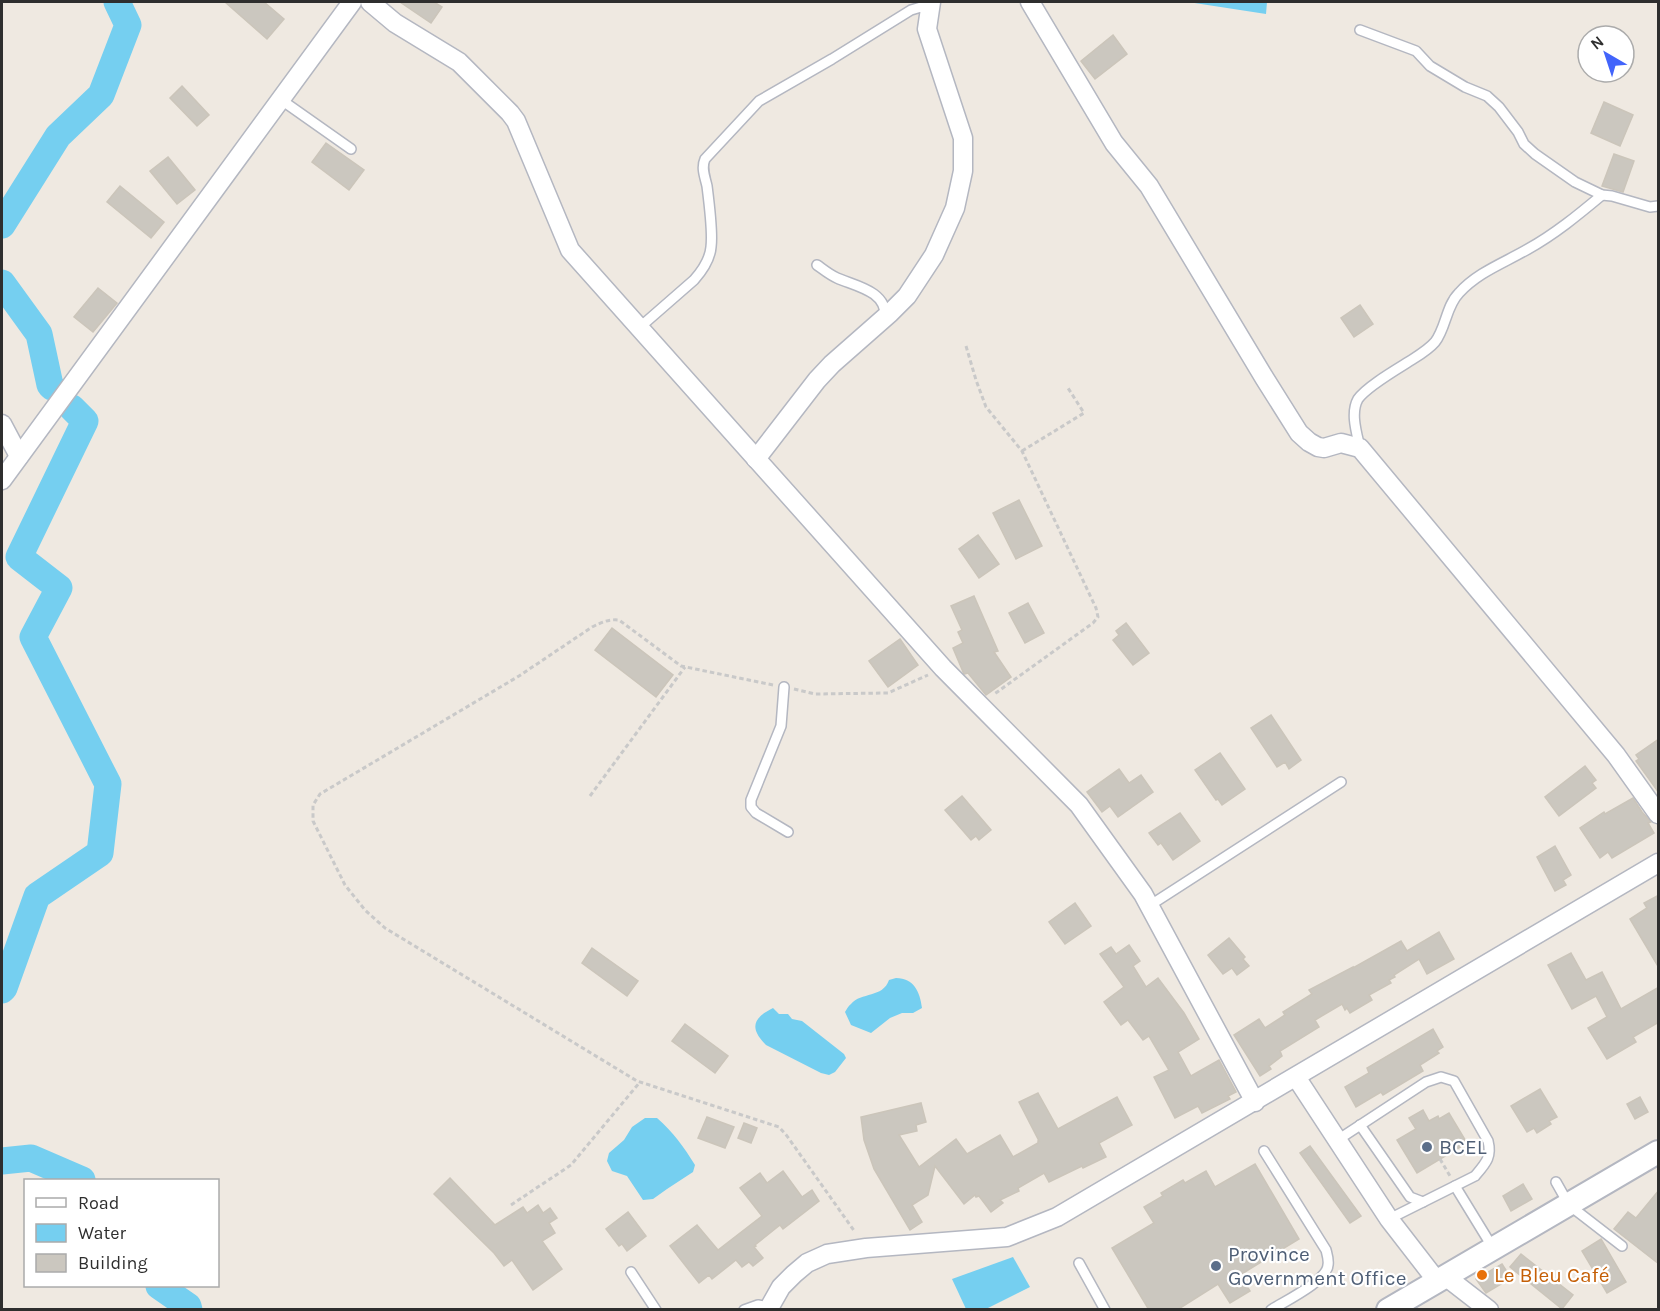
<svg xmlns="http://www.w3.org/2000/svg" width="1660" height="1311" viewBox="0 0 1660 1311" font-family="Karla,sans-serif">
	<style>
		.water { fill: #75cff0 }
		.lines { fill: none; stroke-linecap: round; stroke-linejoin: round }
		.river { stroke: #75cff0; stroke-width: 27 }
		.building { fill: #cbc7bf; stroke: #cbc5ba; stroke-width: 1.5 }
		.service-casing { stroke: #b4b7c1; stroke-width: 12 }
		.minor-casing { stroke: #b4b7c1; stroke-width: 21 }
		.tertiary-casing { stroke: #b4b7c1; stroke-width: 26 }
		.path { stroke: #c9c9c9; stroke-width: 3; stroke-dasharray: 4.5 3; stroke-linecap: butt }
		.service { stroke: #fff; stroke-width: 9 }
		.minor { stroke: #fff; stroke-width: 18 }
		.tertiary { stroke: #fff; stroke-width: 22 }
		.service-dot { fill: #5c6f8a; stroke: #fff; stroke-width: 2 }
		.food-dot { fill: #e8710a; stroke: #fff; stroke-width: 2 }
		.labels { text-anchor: middle; stroke-width: 4.5; stroke-linejoin: round; paint-order: stroke }
		.service-label { font-size: 21px; fill: #4e5e75; stroke: #fff; text-anchor: start }
		.food-label { font-size: 21px; fill: #c56008; stroke: #fff; text-anchor: start }
	</style>
	<rect width="100%" height="100%" fill="#efe9e1"/>
	<g class="water">
		<path d="M 1188,2 L 1267,2 L 1266,14 Z"/>
		<path d="M 896,978 C 914,978 920,992 922,1008 L 913,1013 L 902,1013 L 890,1018 L 871,1033 L 851,1025 L 845,1012 C 847,1009 848,1006 851,1004 C 861,992 883,998 889,980 Z"/>
		<path d="M 773,1008 L 779,1014 L 788,1014 L 792,1019 L 802,1021 L 844,1054 L 846,1058 L 835,1072 L 829,1075 L 821,1073 L 766,1045 C 749,1028 753,1018 773,1008 Z"/>
		<path d="M 645,1118 L 657,1118 C 673,1132 684,1147 695,1165 L 693,1172 L 667,1189 L 653,1199 L 643,1200 L 627,1176 L 612,1171 L 607,1161 L 609,1153 L 624,1140 L 632,1127 Z"/>
		<path d="M 1013,1257 L 1030,1287 L 986,1309 L 966,1309 L 952,1279 Z"/>
	</g>
	<g class="lines">
		<g class="river">
			<path d="M 2,225 L 58,136 L 101,95 L 128,25 L 117,2"/>
			<path d="M 2,283 L 39,334 L 50,385 L 52,387"/>
			<path d="M 2,990 L 4,988 L 37,896 L 100,853 L 108,784 L 33,637 L 59,588 L 19,557 L 85,421 L 72,408"/>
			<path d="M 2,1161 L 31,1158 L 82,1180"/>
			<path d="M 159,1286 L 188,1306 L 189,1310"/>
		</g>
	</g>
	<g class="building">
		<path d="M 225,2 L 264,2 L 284,19 L 267,39 Z"/>
		<path d="M 400,2 L 434,2 L 442,7 L 431,23 Z"/>
		<path d="M 1113,35 L 1127,54 L 1095,79 L 1081,61 Z"/>
		<path d="M 182,86 L 209,115 L 197,126 L 170,98 Z"/>
		<path d="M 1604,102 L 1633,115 L 1620,146 L 1591,133 Z"/>
		<path d="M 326,143 L 364,170 L 349,190 L 312,162 Z"/>
		<path d="M 1614,154 L 1634,161 L 1623,192 L 1602,186 Z"/>
		<path d="M 168,157 L 195,190 L 177,204 L 150,171 Z"/>
		<path d="M 120,186 L 164,222 L 151,238 L 107,202 Z"/>
		<path d="M 98,288 L 117,303 L 93,332 L 74,317 Z"/>
		<path d="M 1360,305 L 1373,324 L 1354,337 L 1341,318 Z"/>
		<path d="M 1019,500 L 1042,546 L 1016,559 L 993,513 Z"/>
		<path d="M 978,535 L 999,564 L 979,578 L 959,549 Z"/>
		<path d="M 974,596 L 998,651 L 994,652 L 1011,677 L 986,695 L 968,673 L 964,674 L 953,648 L 963,643 L 958,632 L 962,630 L 951,606 Z"/>
		<path d="M 1028,603 L 1044,633 L 1025,643 L 1009,613 Z"/>
		<path d="M 1126,623 L 1149,653 L 1133,665 L 1113,640 L 1119,635 L 1116,631 Z"/>
		<path d="M 612,628 L 673,675 L 656,697 L 595,650 Z"/>
		<path d="M 900,639 L 918,665 L 888,687 L 869,661 Z"/>
		<path d="M 1271,715 L 1301,760 L 1289,769 L 1285,762 L 1277,767 L 1251,728 Z"/>
		<path d="M 1659,739 L 1659,793 L 1636,761 L 1639,759 L 1636,755 Z"/>
		<path d="M 1220,753 L 1245,789 L 1222,805 L 1218,799 L 1216,800 L 1195,770 Z"/>
		<path d="M 1585,766 L 1596,780 L 1592,783 L 1596,788 L 1559,816 L 1545,797 Z"/>
		<path d="M 1119,769 L 1129,783 L 1141,775 L 1153,792 L 1118,817 L 1110,806 L 1102,812 L 1087,792 Z"/>
		<path d="M 962,796 L 991,830 L 979,840 L 976,836 L 971,840 L 945,810 Z"/>
		<path d="M 1633,798 L 1642,812 L 1651,822 L 1648,823 L 1654,833 L 1612,858 L 1608,852 L 1600,858 L 1580,828 L 1604,812 L 1605,814 Z"/>
		<path d="M 1180,813 L 1200,841 L 1173,860 L 1161,843 L 1158,845 L 1149,833 Z"/>
		<path d="M 1555,846 L 1571,875 L 1563,880 L 1566,885 L 1555,891 L 1537,857 Z"/>
		<path d="M 1659,895 L 1659,968 L 1630,919 L 1647,908 L 1644,903 Z"/>
		<path d="M 1075,903 L 1091,926 L 1065,944 L 1049,922 Z"/>
		<path d="M 1439,932 L 1454,959 L 1427,974 L 1419,959 L 1394,975 L 1395,977 L 1389,980 L 1391,983 L 1369,995 L 1372,1000 L 1350,1013 L 1347,1008 L 1345,1010 L 1342,1004 L 1315,1020 L 1319,1027 L 1280,1051 L 1282,1056 L 1269,1066 L 1271,1069 L 1260,1076 L 1234,1035 L 1259,1019 L 1265,1028 L 1285,1015 L 1283,1012 L 1312,994 L 1309,990 L 1353,967 L 1353,968 L 1401,941 L 1407,951 Z"/>
		<path d="M 1229,938 L 1245,957 L 1243,959 L 1249,966 L 1237,975 L 1232,968 L 1223,974 L 1208,955 Z"/>
		<path d="M 1129,945 L 1140,961 L 1133,966 L 1146,987 L 1158,978 L 1184,1013 L 1199,1039 L 1178,1052 L 1191,1076 L 1219,1060 L 1236,1092 L 1228,1096 L 1230,1099 L 1202,1113 L 1198,1106 L 1175,1118 L 1154,1077 L 1169,1070 L 1149,1036 L 1143,1040 L 1128,1020 L 1121,1025 L 1104,1002 L 1124,987 L 1100,954 L 1111,947 L 1116,954 Z"/>
		<path d="M 592,948 L 638,981 L 627,996 L 582,963 Z"/>
		<path d="M 1571,953 L 1586,980 L 1602,972 L 1621,1009 L 1659,987 L 1659,1022 L 1633,1037 L 1636,1042 L 1607,1059 L 1588,1028 L 1607,1017 L 1596,996 L 1572,1009 L 1548,965 Z"/>
		<path d="M 685,1024 L 728,1056 L 715,1073 L 672,1041 Z"/>
		<path d="M 1433,1029 L 1443,1047 L 1437,1051 L 1439,1053 L 1420,1065 L 1423,1071 L 1383,1095 L 1381,1092 L 1356,1107 L 1345,1087 L 1369,1073 L 1367,1068 Z"/>
		<path d="M 1540,1089 L 1557,1117 L 1549,1121 L 1551,1124 L 1537,1133 L 1534,1128 L 1527,1132 L 1511,1106 Z"/>
		<path d="M 1038,1093 L 1058,1129 L 1117,1097 L 1132,1125 L 1099,1143 L 1106,1157 L 1083,1168 L 1082,1166 L 1049,1182 L 1044,1173 L 1018,1188 L 1019,1191 L 1000,1200 L 1003,1203 L 991,1212 L 979,1196 L 976,1197 L 975,1195 L 964,1204 L 935,1166 L 928,1195 L 912,1205 L 922,1222 L 910,1230 L 874,1169 L 864,1140 L 861,1117 L 921,1103 L 926,1122 L 916,1125 L 917,1131 L 899,1135 L 919,1167 L 956,1139 L 967,1154 L 1000,1135 L 1013,1157 L 1038,1143 L 1038,1141 L 1039,1141 L 1019,1102 Z"/>
		<path d="M 1640,1097 L 1648,1112 L 1635,1119 L 1627,1104 Z"/>
		<path d="M 1423,1110 L 1429,1121 L 1438,1116 L 1439,1119 L 1449,1113 L 1467,1143 L 1417,1173 L 1397,1140 L 1416,1129 L 1409,1118 Z"/>
		<path d="M 707,1117 L 734,1127 L 725,1148 L 698,1138 Z"/>
		<path d="M 744,1123 L 757,1128 L 751,1143 L 738,1138 Z"/>
		<path d="M 1310,1146 L 1361,1216 L 1350,1223 L 1300,1153 Z"/>
		<path d="M 1255,1164 L 1299,1239 L 1240,1275 L 1250,1291 L 1230,1303 L 1218,1284 L 1177,1310 L 1149,1310 L 1112,1248 L 1154,1223 L 1144,1207 L 1163,1196 L 1161,1193 L 1183,1180 L 1185,1183 L 1206,1171 L 1215,1187 Z"/>
		<path d="M 783,1171 L 802,1197 L 812,1190 L 819,1201 L 783,1229 L 780,1225 L 755,1245 L 756,1246 L 754,1247 L 763,1258 L 753,1266 L 749,1262 L 742,1267 L 736,1260 L 712,1279 L 709,1275 L 699,1283 L 670,1246 L 697,1225 L 718,1250 L 762,1216 L 740,1188 L 760,1173 L 767,1183 Z"/>
		<path d="M 450,1178 L 495,1225 L 523,1207 L 527,1213 L 538,1205 L 543,1213 L 550,1208 L 557,1218 L 549,1223 L 555,1233 L 542,1241 L 562,1269 L 533,1290 L 512,1260 L 504,1266 L 494,1253 L 434,1194 Z"/>
		<path d="M 1523,1184 L 1532,1199 L 1511,1211 L 1503,1196 Z"/>
		<path d="M 1659,1190 L 1659,1264 L 1614,1229 L 1628,1212 L 1636,1218 Z"/>
		<path d="M 628,1212 L 646,1236 L 627,1251 L 622,1244 L 619,1246 L 606,1229 Z"/>
		<path d="M 1601,1239 L 1626,1282 L 1607,1293 L 1582,1251 Z"/>
		<path d="M 1521,1254 L 1573,1295 L 1562,1309 L 1510,1267 Z"/>
		<path d="M 1502,1264 L 1511,1278 L 1486,1293 L 1476,1279 Z"/>
	</g>
	<g class="lines">
		<g class="service-casing">
			<g id="service">
				<path d="M 1360,30 L 1416,51 L 1430,66 L 1465,87 L 1487,96 L 1499,107 L 1518,132 L 1524,144 L 1535,154 L 1575,182 L 1602,195 L 1612,196 L 1650,207 L 1658,206"/>
				<path d="M 280,99 L 351,149"/>
				<path d="M 817,265 C 824,270 830,275 837,278 C 855,286 887,291 885,317"/>
				<path d="M 639,328 L 694,280 C 702,271 710,259 711,247 C 713,232 709,202 707,186 C 705,177 701,168 705,159 L 759,101 L 832,59 L 911,10 L 921,7 L 929,11"/>
				<path d="M 1360,448 C 1357,434 1350,413 1358,399 C 1367,386 1399,368 1413,359 C 1421,354 1429,349 1435,342 C 1446,328 1446,306 1459,293 C 1478,272 1504,263 1528,249 C 1555,234 1578,215 1602,195"/>
				<path d="M 784,687 L 781,726 L 751,800 L 751,807 L 756,813 L 788,832"/>
				<path d="M 1149,906 L 1341,782"/>
				<path d="M 1360,1125 L 1410,1197 L 1423,1202"/>
				<path d="M 1336,1141 L 1426,1082 L 1441,1077 L 1454,1081 L 1488,1141 C 1492,1157 1486,1163 1475,1176 L 1389,1219"/>
				<path d="M 1264,1151 L 1326,1250 C 1327,1254 1329,1260 1328,1265 C 1327,1281 1285,1301 1271,1310"/>
				<path d="M 1556,1182 L 1569,1205 L 1622,1246"/>
				<path d="M 1455,1186 L 1493,1248"/>
				<path d="M 1079,1263 L 1105,1310"/>
				<path d="M 631,1272 L 656,1310"/>
				<path d="M 744,1310 L 758,1305 L 769,1307"/>
			</g>
		</g>
		<g class="minor-casing">
			<g id="minor">
				<path d="M 370,2 L 395,23 L 459,62 L 510,113 L 516,121 L 570,250 L 943,668 L 1079,805 L 1143,894 L 1255,1102"/>
				<path d="M 1030,2 L 1114,143 L 1149,186 L 1265,379 L 1299,433 L 1309,442 L 1318,447 L 1324,448 L 1341,443 L 1360,448 L 1616,755 L 1658,814"/>
				<path d="M 2,424 L 19,456"/>
				<path d="M 756,459 L 817,380 L 832,364 L 890,313 L 907,296 L 934,255 L 955,208 L 963,171 L 963,138 L 927,29 L 931,2"/>
				<path d="M 2,480 L 352,2"/>
				<path d="M 1296,1077 L 1389,1219 L 1437,1281"/>
				<path d="M 1445,1276 L 1489,1310"/>
				<path d="M 768,1310 L 781,1287 L 794,1274 L 807,1263 L 827,1254 L 866,1248 L 1007,1237 L 1057,1217 L 1658,863"/>
			</g>
		</g>
		<g class="tertiary-casing">
			<path id="tertiary" d="M 1388,1310 L 1658,1152"/>
		</g>
		<g class="path">
			<path d="M 966,346 L 976,380 L 986,407 L 1022,451 L 1096,608 L 1098,617 L 1093,623 L 993,695"/>
			<path d="M 1022,451 L 1084,413 L 1068,388"/>
			<path d="M 773,685 L 681,666 L 619,620 C 609,619 602,622 592,627 L 519,676 L 320,794 L 313,805 L 313,821 L 345,885 L 365,910 L 385,928 L 637,1081 L 779,1127 L 787,1136 L 855,1232"/>
			<path d="M 794,689 L 815,694 L 888,693 L 928,675"/>
			<path d="M 590,796 L 685,667"/>
			<path d="M 1440,1159 L 1450,1176"/>
			<path d="M 511,1205 L 571,1165 L 640,1082"/>
		</g>
		<use href="#service" class="service"/>
		<use href="#minor" class="minor"/>
		<use href="#tertiary" class="tertiary"/>
	</g>
	<g class="service-dot">
		<circle cx="1427" cy="1147" r="6"/>
		<circle cx="1216" cy="1266" r="6"/>
	</g>
	<circle class="food-dot" cx="1482" cy="1275" r="6"/>
	<g class="labels">
		<g class="service-label">
			<text x="1439" y="1154">BCEL</text>
			<text x="1228" y="1261">Province<tspan x="1228" dy="24">Government Office</tspan></text>
		</g>
		<g class="food-label">
			<text x="1494" y="1282">Le Bleu Café</text>
		</g>
	</g>
	<rect width="1660" height="1311" fill="none" stroke="#2e2e2e" stroke-width="6"/>
	<rect x="24" y="1179" width="195" height="108" fill="#ffffff" stroke="#ababab" stroke-width="1.5"/>
	<rect x="36" y="1198" width="30" height="9" fill="#ffffff" stroke="#ababab" stroke-width="1.5"/>
	<text x="78" y="1209" font-size="18" fill="#2e2e2e">Road</text>
	<rect x="36" y="1224" width="30" height="18" fill="#75cff0" stroke="#ababab" stroke-width="1.5"/>
	<text x="78" y="1239" font-size="18" fill="#2e2e2e">Water</text>
	<rect x="36" y="1254" width="30" height="18" fill="#cbc7bf" stroke="#ababab" stroke-width="1.5"/>
	<text x="78" y="1269" font-size="18" fill="#2e2e2e">Building</text>
	<g transform="translate(1606 54) rotate(321)"><circle r="28" fill="#ffffff" stroke="#ababab" stroke-width="1.5"/>
	<path d="M0-4.5L10 22L0 15L-10 22Z" fill="#4264fb"/>
	<text y="-9" font-size="16" font-weight="bold" text-anchor="middle" fill="#2e2e2e">N</text>
	</g>
</svg>
